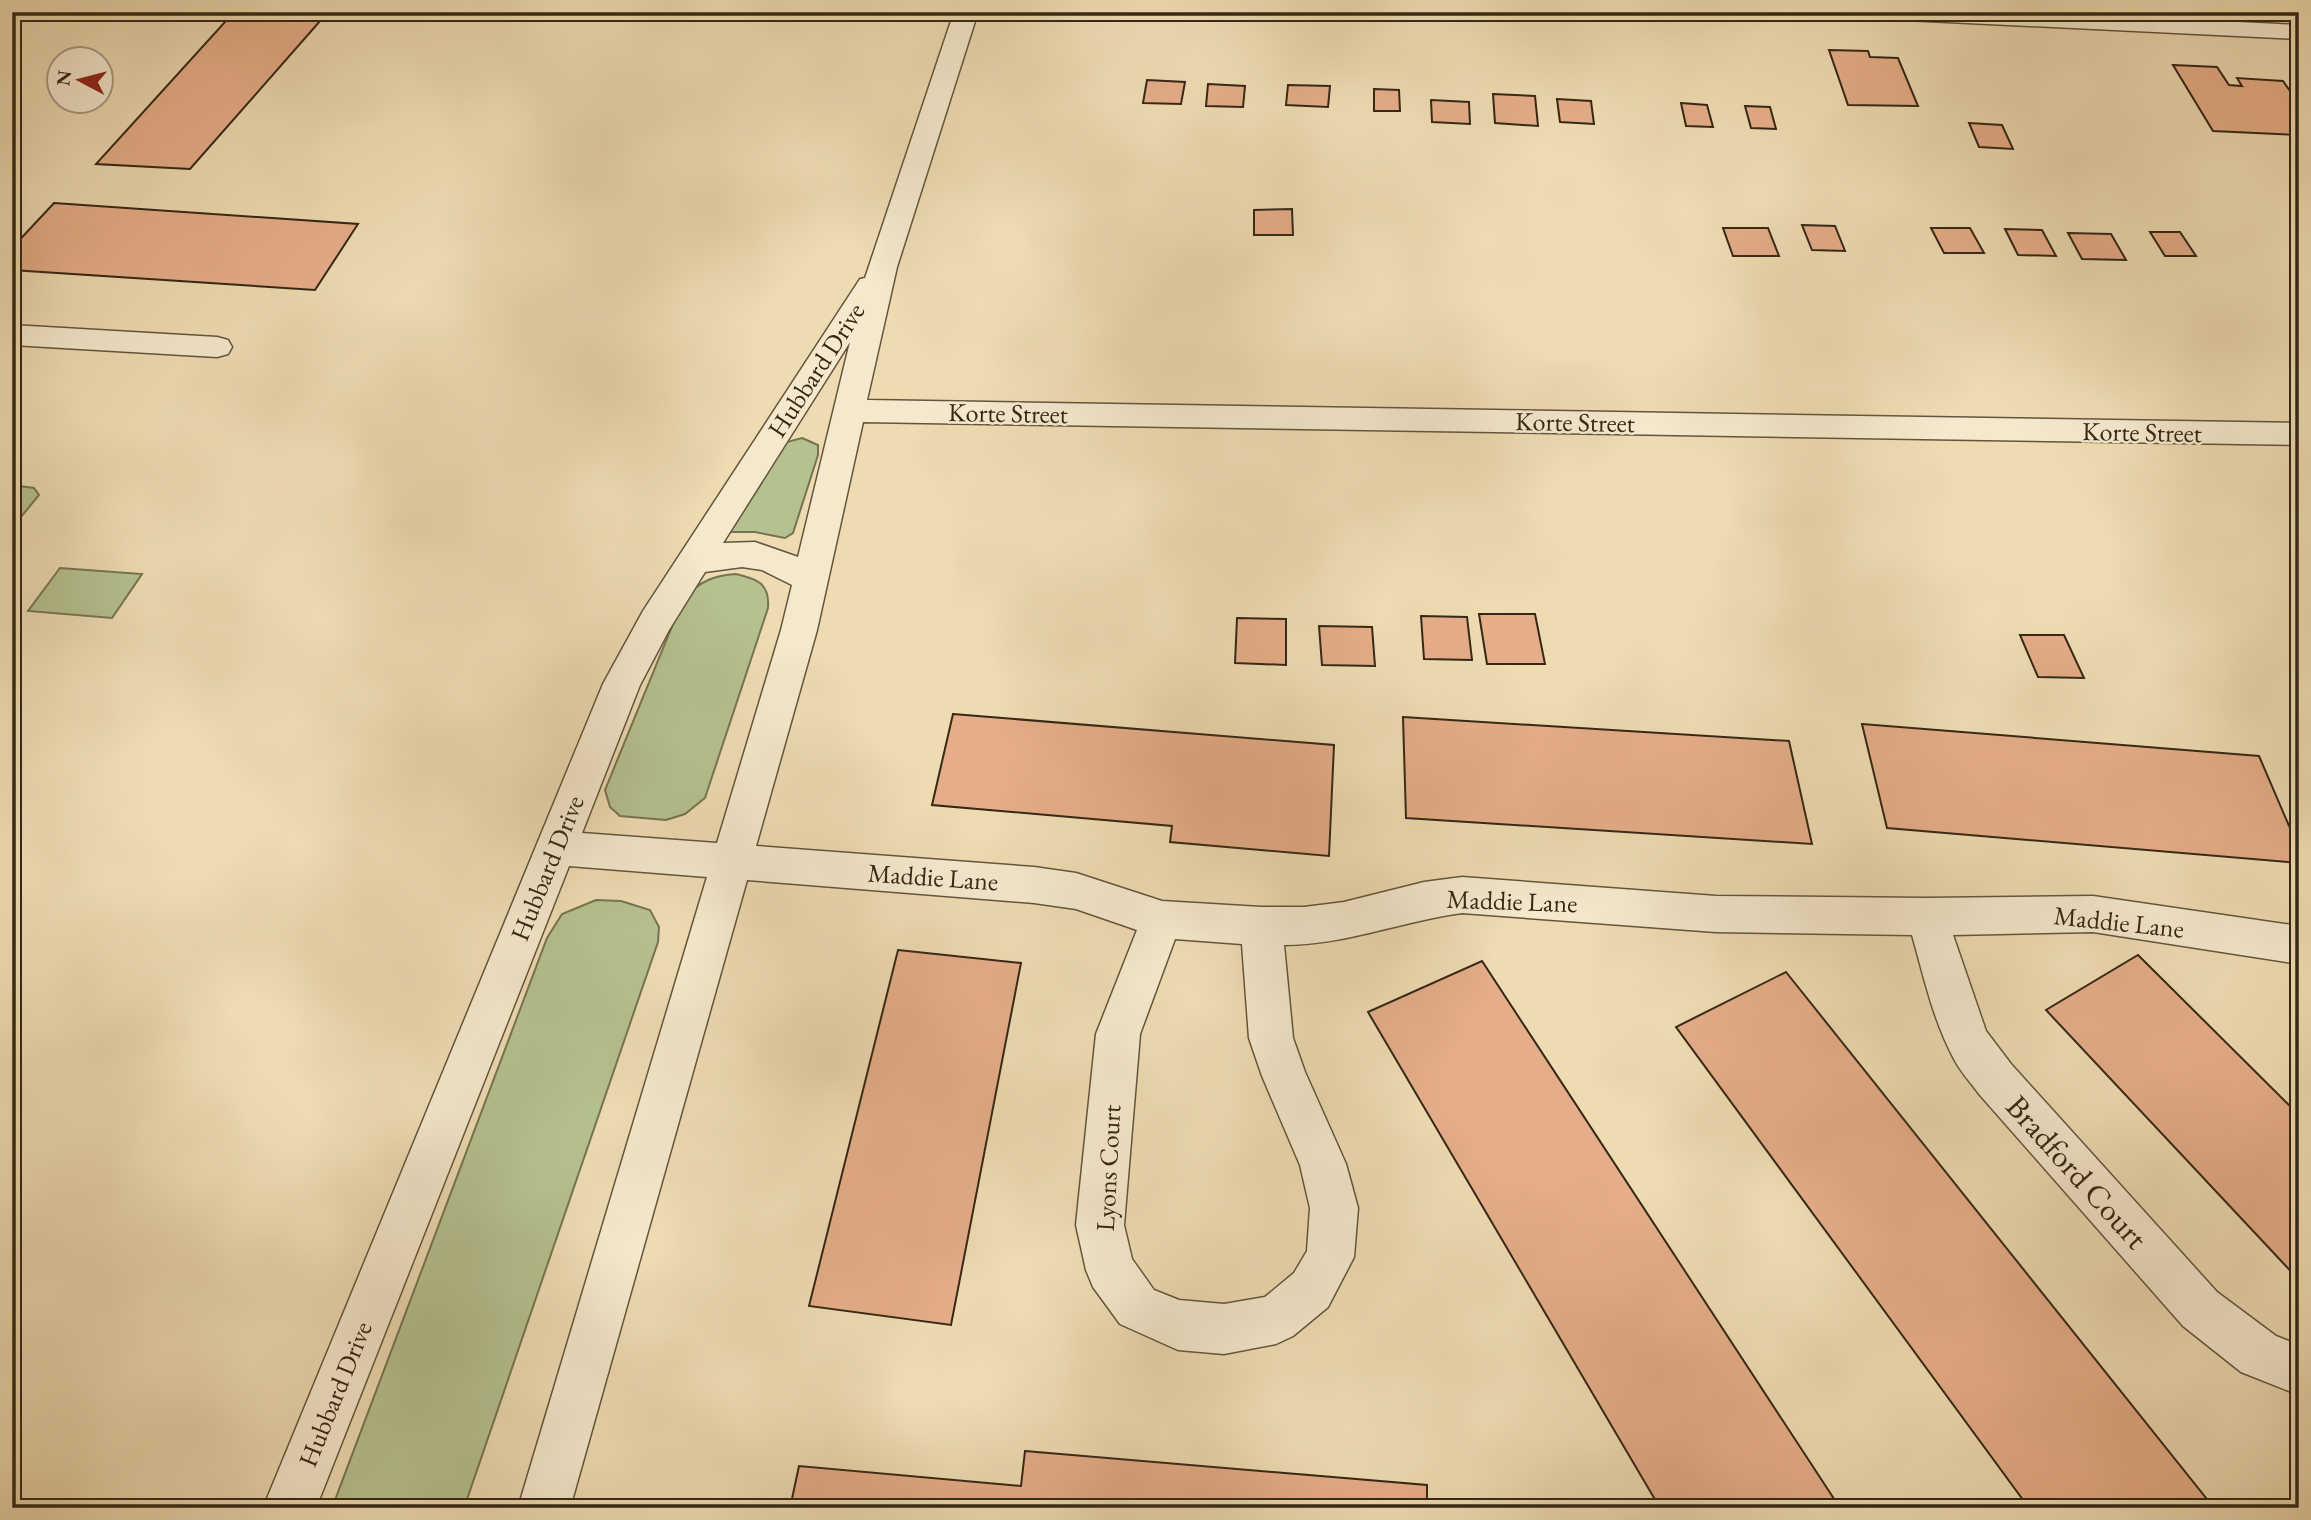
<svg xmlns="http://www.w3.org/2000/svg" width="2311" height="1520" viewBox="0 0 2311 1520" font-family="'EB Garamond',serif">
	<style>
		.green { fill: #b5c18f; stroke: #757452; stroke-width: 2 }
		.building { fill: #e5ad89; stroke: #352815; stroke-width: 2 }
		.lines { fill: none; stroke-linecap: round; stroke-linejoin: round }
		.minor-casing { stroke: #63553c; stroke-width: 3 }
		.minor { fill: #f4e8cd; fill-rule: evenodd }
		.labels { text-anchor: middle; stroke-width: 5; stroke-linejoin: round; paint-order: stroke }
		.street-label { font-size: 26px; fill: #352815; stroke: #f4e8cd }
		.near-street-label { font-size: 32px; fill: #352815; stroke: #f4e8cd }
	</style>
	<rect width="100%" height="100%" fill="#eedbb2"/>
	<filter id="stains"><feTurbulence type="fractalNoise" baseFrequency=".00286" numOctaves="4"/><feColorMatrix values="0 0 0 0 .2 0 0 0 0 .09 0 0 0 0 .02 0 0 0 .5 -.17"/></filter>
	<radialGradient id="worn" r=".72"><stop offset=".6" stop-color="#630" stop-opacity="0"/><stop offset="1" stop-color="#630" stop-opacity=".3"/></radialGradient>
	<g class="green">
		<path d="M 802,438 L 818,445 L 818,455 L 793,533 L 785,538 L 755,532 L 725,532 L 783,443 Z"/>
		<path d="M 12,485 L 34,488 L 39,495 L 12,528 Z"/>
		<path d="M 60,568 L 142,574 L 112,618 L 28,611 Z"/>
		<path d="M 736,574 C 757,579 770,583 768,608 L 705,798 L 685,814 L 666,820 L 620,816 L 610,807 L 605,790 L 684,597 C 700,582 714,575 736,574 Z"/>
		<path d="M 596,900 L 621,901 L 650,910 L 659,927 L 658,942 L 464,1508 L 332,1508 L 547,938 L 562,914 Z"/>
	</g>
	<g class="building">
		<path d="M 234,12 L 328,12 L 190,169 L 96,164 Z"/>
		<path d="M 1829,50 L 1868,51 L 1870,57 L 1898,58 L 1918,106 L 1848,105 Z"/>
		<path d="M 2173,65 L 2217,67 L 2229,85 L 2242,86 L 2237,78 L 2283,81 L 2299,104 L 2299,135 L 2213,131 Z"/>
		<path d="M 1147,80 L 1185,82 L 1181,104 L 1143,103 Z"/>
		<path d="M 1208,84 L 1245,86 L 1243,107 L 1206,106 Z"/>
		<path d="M 1288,85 L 1330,86 L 1328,107 L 1286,105 Z"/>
		<path d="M 1374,89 L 1399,90 L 1400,111 L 1374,111 Z"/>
		<path d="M 1493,94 L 1535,96 L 1538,126 L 1495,123 Z"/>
		<path d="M 1557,99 L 1591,101 L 1594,124 L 1560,122 Z"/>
		<path d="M 1431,100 L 1469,102 L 1470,124 L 1432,122 Z"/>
		<path d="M 1681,103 L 1707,105 L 1713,127 L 1686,126 Z"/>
		<path d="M 1745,106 L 1770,107 L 1776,129 L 1751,128 Z"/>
		<path d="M 1969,123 L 2002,125 L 2013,149 L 1979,147 Z"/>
		<path d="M 54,203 L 358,224 L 315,290 L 12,270 L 12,248 Z"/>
		<path d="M 1292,209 L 1293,235 L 1254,235 L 1254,210 Z"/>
		<path d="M 1802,225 L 1835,226 L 1845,251 L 1812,250 Z"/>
		<path d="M 1723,228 L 1768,228 L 1779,256 L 1733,256 Z"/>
		<path d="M 1931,228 L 1970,228 L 1984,253 L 1944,253 Z"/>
		<path d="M 2005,229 L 2042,230 L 2056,256 L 2018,255 Z"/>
		<path d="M 2150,232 L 2180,232 L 2196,256 L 2165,256 Z"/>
		<path d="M 2068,233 L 2111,234 L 2126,260 L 2082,259 Z"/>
		<path d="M 1479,614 L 1535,614 L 1545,664 L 1487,664 Z"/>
		<path d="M 1421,616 L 1467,617 L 1472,660 L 1424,659 Z"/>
		<path d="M 1237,618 L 1286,619 L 1286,665 L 1235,663 Z"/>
		<path d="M 1319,626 L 1372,627 L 1375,666 L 1322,665 Z"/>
		<path d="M 2020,635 L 2064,635 L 2084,678 L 2038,677 Z"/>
		<path d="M 953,714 L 1334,745 L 1329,856 L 1170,842 L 1172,826 L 932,805 Z"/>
		<path d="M 1403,717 L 1789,741 L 1812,844 L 1406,818 Z"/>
		<path d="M 1862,724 L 2259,756 L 2299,849 L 2299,863 L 1887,828 Z"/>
		<path d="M 898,950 L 1021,963 L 951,1325 L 809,1306 Z"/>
		<path d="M 2138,955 L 2299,1115 L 2299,1280 L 2046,1010 Z"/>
		<path d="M 1482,961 L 1840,1508 L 1660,1508 L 1368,1012 Z"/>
		<path d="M 1786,972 L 2214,1508 L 2029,1508 L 1676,1027 Z"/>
		<path d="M 1025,1451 L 1427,1485 L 1427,1508 L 790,1508 L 799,1466 L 1021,1486 Z"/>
	</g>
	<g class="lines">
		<g class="minor-casing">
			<g id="minor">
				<path d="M 954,12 L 978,12 L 897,267 L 867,400 L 2299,423 L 2299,445 L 863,422 L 817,630 L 756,846 L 1034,867 L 1076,873 L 1162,901 L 1261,907 L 1304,907 L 1344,902 L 1424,882 L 1462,877 L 1716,896 L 1927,898 L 2093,896 L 2299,926 L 2299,964 L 2093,932 L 1953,935 L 1986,1031 L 2011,1064 L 2217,1292 L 2276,1336 L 2299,1345 L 2299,1395 L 2241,1372 L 2183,1326 L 1979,1094 C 1971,1083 1960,1071 1954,1059 C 1933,1020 1924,977 1912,935 L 1716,932 L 1462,913 C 1402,921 1345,945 1284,945 L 1293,1038 L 1305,1072 L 1346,1164 L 1358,1208 L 1354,1257 L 1328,1307 L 1293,1336 L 1276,1344 L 1224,1354 L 1178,1350 L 1120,1324 L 1093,1287 L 1086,1270 L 1076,1225 L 1096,1034 L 1137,930 L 1076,909 L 1034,903 L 747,880 L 570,1508 L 518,1508 L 707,877 L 569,866 L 316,1508 L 263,1508 L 603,684 L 643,611 L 860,279 L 865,278 ZM 850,342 L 798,557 L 755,542 L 723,543 ZM 742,567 L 762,570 L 792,585 L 781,630 L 717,843 L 582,833 L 640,685 L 669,630 L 705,572 ZM 1175,939 L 1242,944 L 1249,1038 L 1262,1076 L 1300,1165 L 1310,1208 L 1307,1251 L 1294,1273 L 1265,1297 L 1224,1304 L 1179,1300 L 1154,1290 L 1132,1259 L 1124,1225 L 1140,1034 Z"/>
				<path d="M 1873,12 L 2041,12 L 2299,25 L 2299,39 L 1885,19 L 1876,17 Z"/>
				<path d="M 12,325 L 217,337 L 228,340 L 232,347 L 228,354 L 217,357 L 12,345 Z"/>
			</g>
		</g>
		<use href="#minor" class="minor"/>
	</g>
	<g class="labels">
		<g class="street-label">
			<text transform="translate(816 370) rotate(-57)" y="9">Hubbard Drive</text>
			<text transform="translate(1008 413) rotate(1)" y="9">Korte Street</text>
			<text transform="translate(1575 422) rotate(1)" y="9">Korte Street</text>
			<text transform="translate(2142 432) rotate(1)" y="9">Korte Street</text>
			<text transform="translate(547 868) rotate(-68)" y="9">Hubbard Drive</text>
			<text transform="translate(933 877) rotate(4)" y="9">Maddie Lane</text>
			<text transform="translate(1512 901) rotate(2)" y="9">Maddie Lane</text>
			<text transform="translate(2119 922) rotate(6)" y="9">Maddie Lane</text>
			<text transform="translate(1108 1168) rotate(-87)" y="9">Lyons Court</text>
			<text transform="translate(335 1394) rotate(-68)" y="9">Hubbard Drive</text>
		</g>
		<g class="near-street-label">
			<text transform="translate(2077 1172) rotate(48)" y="11">Bradford Court</text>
		</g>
	</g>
	<rect width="2311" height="1520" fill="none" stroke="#eedbb2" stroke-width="42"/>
	<rect x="14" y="14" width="2283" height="1492" fill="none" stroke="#352815" stroke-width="3.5"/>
	<rect x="21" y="21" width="2269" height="1478" fill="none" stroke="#352815" stroke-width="2"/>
	<g transform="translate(80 80) rotate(277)"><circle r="33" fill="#f4e8cd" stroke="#a89b83" stroke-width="2"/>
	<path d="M0-5L12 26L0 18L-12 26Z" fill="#8f2418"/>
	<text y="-10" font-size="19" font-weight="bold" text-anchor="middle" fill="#352815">N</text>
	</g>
	<rect width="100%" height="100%" filter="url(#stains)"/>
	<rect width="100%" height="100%" fill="url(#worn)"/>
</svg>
